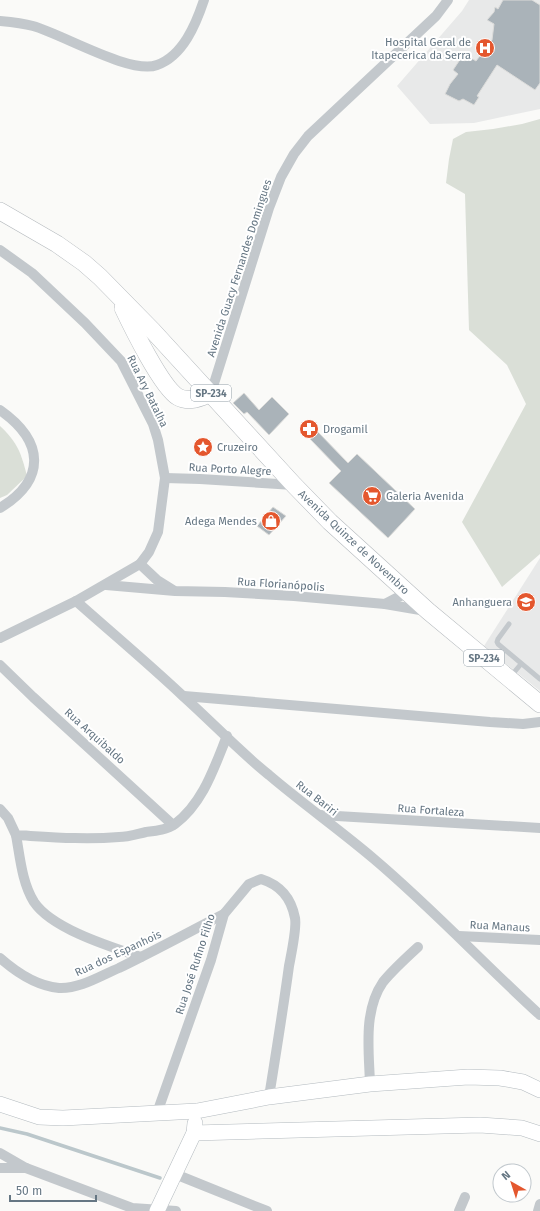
<svg xmlns="http://www.w3.org/2000/svg" width="540" height="1211" viewBox="0 0 540 1211" font-family="'Fira Sans',sans-serif">
	<style>
		.built { fill: #e8e9e9 }
		.green { fill: #dadfd7 }
		.lines { fill: none; stroke-linecap: round; stroke-linejoin: round }
		.stream { stroke: #bbc7cb; stroke-width: 3.5 }
		.building { fill: #aab3b9; stroke: #dcdcda }
		.secondary-casing { stroke: #b3babf; stroke-width: 16 }
		.primary-casing { stroke: #b5babe; stroke-width: 18 }
		.lane { stroke: #c3c8cc; stroke-width: 5 }
		.street { stroke: #c3c8cc; stroke-width: 10 }
		.secondary { stroke: #fff; stroke-width: 15 }
		.primary { stroke: #fff; stroke-width: 17 }
		.labels { text-anchor: middle; stroke-width: 4; stroke-linejoin: round; paint-order: stroke }
		.shield { fill: #fff; stroke: #939fa8; stroke-width: 1 }
		.shield-label { font-size: 10px; font-weight: bold; fill: #657683 }
		.poi-label { font-size: 11px; fill: #657683; stroke: #fff; text-anchor: end }
		.street-label { font-size: 11px; fill: #657683; stroke: #fff }
	</style>
	<rect width="100%" height="100%" fill="#fafaf8"/>
	<g class="built">
		<path d="M 469,0 L 540,0 L 540,109 L 474,123 L 430,124 L 397,86 L 462,11 Z"/>
		<path d="M 540,558 L 540,691 L 484,646 Z"/>
	</g>
	<g class="green">
		<path d="M 540,119 L 540,554 L 502,587 L 462,522 L 526,404 L 507,365 L 469,330 L 465,194 L 446,183 L 449,159 L 453,139 L 466,132 L 493,129 L 522,124 Z"/>
		<path d="M 0,426 C 18,443 21,453 27,476 L 7,495 L 0,498 Z"/>
	</g>
	<g class="lines">
		<path class="stream" d="M 0,1128 L 27,1134 L 160,1178"/>
	</g>
	<g class="building">
		<path d="M 503,0 L 532,0 L 540,5 L 540,83 L 535,90 L 497,65 L 477,96 L 479,97 L 474,105 L 463,99 L 459,101 L 445,94 L 450,84 L 458,74 L 453,70 L 461,58 L 465,61 L 468,56 L 476,61 L 492,40 L 494,24 L 487,20 L 494,12 L 495,7 L 498,9 Z"/>
		<path d="M 244,393 L 259,410 L 272,397 L 289,414 L 269,435 L 247,412 L 244,414 L 233,403 Z"/>
		<path d="M 317,431 L 348,463 L 357,454 L 415,509 L 388,538 L 329,483 L 341,471 L 310,439 Z"/>
		<path d="M 273,507 L 286,516 L 269,535 L 257,526 Z"/>
	</g>
	<g class="lines">
		<g class="secondary-casing">
			<g id="secondary">
				<path d="M 0,1104 L 39,1117 L 63,1118 L 197,1111 L 269,1097 L 370,1084 L 468,1077 L 500,1078 L 523,1082 L 540,1090"/>
				<path d="M 194,1133 L 480,1125 L 522,1128 L 540,1134"/>
				<path d="M 157,1211 L 194,1133 L 195,1123"/>
			</g>
		</g>
		<g class="primary-casing">
			<g id="primary">
				<path d="M 0,211 L 57,244 L 84,263 L 100,277 L 153,331 L 294,485 L 330,522 L 428,611 L 540,704"/>
				<path d="M 123,308 C 132,327 162,388 178,397 C 189,403 201,398 211,393"/>
			</g>
		</g>
		<g class="lane">
			<path d="M 509,624 L 498,639 L 497,642 L 498,644 L 540,679"/>
			<path d="M 511,676 L 521,664"/>
		</g>
		<g class="street">
			<path d="M 0,21 C 11,22 22,23 33,26 C 62,34 131,75 157,65 C 183,56 196,24 204,0"/>
			<path d="M 0,250 L 32,273 L 85,323 L 121,361 L 153,424 L 158,440 L 165,478 L 158,532 L 149,552 L 140,564 L 76,601 L 0,638"/>
			<path d="M 211,393 L 269,208 L 281,177 L 294,154 L 308,136 L 436,16 L 448,0"/>
			<path d="M 0,410 C 44,441 47,479 0,508"/>
			<path d="M 165,478 L 200,479 L 294,485"/>
			<path d="M 140,564 L 157,580 L 173,590"/>
			<path d="M 106,585 L 175,591 L 225,592 L 294,596 L 385,604 L 426,611"/>
			<path d="M 76,601 C 112,633 149,664 184,697 C 213,723 239,751 269,775 C 303,804 340,830 374,859 C 432,908 484,964 540,1015"/>
			<path d="M 385,604 L 408,592"/>
			<path d="M 0,665 L 33,697 L 173,825"/>
			<path d="M 184,696 L 490,722 L 523,724 L 540,722"/>
			<path d="M 0,809 L 8,818 L 16,835 C 50,837 84,840 119,837 C 128,837 137,834 146,832 C 155,831 167,830 175,824 C 203,803 214,768 227,736"/>
			<path d="M 320,815 L 540,828"/>
			<path d="M 16,835 C 20,857 22,883 34,902 C 52,929 111,947 141,957"/>
			<path d="M 459,936 L 540,940"/>
			<path d="M 0,958 C 17,973 36,986 59,988 C 80,989 100,976 119,968 C 154,951 189,932 224,914"/>
			<path d="M 370,1084 C 369,1051 363,1011 383,982 C 392,971 407,957 418,947"/>
			<path d="M 157,1113 L 211,960 L 224,914 L 249,884 L 261,879 C 280,885 291,897 295,918 C 297,928 291,955 289,966 C 283,1010 276,1053 269,1097"/>
			<path d="M 0,1153 L 26,1168 L 132,1208 L 176,1211"/>
			<path d="M 0,1168 L 26,1168"/>
			<path d="M 175,1174 L 267,1211"/>
			<path d="M 459,1211 L 465,1197"/>
			<path d="M 538,1211 L 540,1204"/>
		</g>
		<use href="#secondary" class="secondary"/>
		<use href="#primary" class="primary"/>
	</g>
	<defs>
		<g id="hospital-disc" transform="scale(1)"><circle r="9.5" fill="#e4572e" stroke="#fff"/><path d="M-5-5h3v3.5h4V-5h3V5h-3V1.5h-4V5h-3Z" fill="#fff"/></g>
		<g id="pharmacy-disc" transform="scale(1)"><circle r="9.5" fill="#e4572e" stroke="#fff"/><path d="M-2-6h4v4h4v4h-4v4h-4v-4h-4v-4h4Z" fill="#fff"/></g>
		<g id="sight-disc" transform="scale(1)"><circle r="9.5" fill="#e4572e" stroke="#fff"/><path d="M0-6L1.8-2.2L6-1.7L2.9 1.2L3.7 5.4L0 3.3L-3.7 5.4L-2.9 1.2L-6-1.7L-1.8-2.2Z" fill="#fff"/></g>
		<g id="supermarket-disc" transform="scale(1)"><circle r="9.5" fill="#e4572e" stroke="#fff"/><path d="M-6-5.5h2.5l.6 2H6L4.5 2H-2.5L-4.4-4H-6ZM-1.5 3.2a1.3 1.3 0 1 0 .1 0ZM3 3.2a1.3 1.3 0 1 0 .1 0Z" fill="#fff"/></g>
		<g id="shop-disc" transform="scale(1)"><circle r="9.5" fill="#e4572e" stroke="#fff"/><path d="M-5-2.5h2.3a2.7 3.5 0 0 1 5.4 0H5L5.5 6h-11ZM-1.5-2.5h3a1.5 2.3 0 0 0-3 0Z" fill="#fff"/></g>
		<g id="university-disc" transform="scale(1)"><circle r="9.5" fill="#e4572e" stroke="#fff"/><path d="M0-5L7-2L0 1L-7-2ZM-4 1L0 2.5L4 1V4Q0 6-4 4Z" fill="#fff"/></g>
	</defs>
	<g fill-rule="evenodd">
		<use href="#hospital-disc" x="485" y="48"/>
		<use href="#pharmacy-disc" x="309" y="429"/>
		<use href="#sight-disc" x="203" y="447"/>
		<use href="#supermarket-disc" x="372" y="496"/>
		<use href="#shop-disc" x="271" y="521"/>
		<use href="#university-disc" x="526" y="602"/>
	</g>
	<g class="labels">
		<g class="shield">
			<rect x="191" y="385" width="40" height="16" rx="3"/>
			<rect x="464" y="650" width="40" height="16" rx="3"/>
		</g>
		<g class="shield-label">
			<text x="211" y="397">SP-234</text>
			<text x="484" y="662">SP-234</text>
		</g>
		<g class="poi-label">
			<text x="471" y="46">Hospital Geral de<tspan x="471" dy="13">Itapecerica da Serra</tspan></text>
			<text x="323" y="433" text-anchor="start">Drogamil</text>
			<text x="217" y="451" text-anchor="start">Cruzeiro</text>
			<text x="386" y="500" text-anchor="start">Galeria Avenida</text>
			<text x="257" y="525">Adega Mendes</text>
			<text x="512" y="606">Anhanguera</text>
		</g>
		<g class="street-label">
			<text transform="translate(239 268) rotate(-72)" y="4">Avenida Guacy Fernandes Domingues</text>
			<text transform="translate(148 391) rotate(64)" y="4">Rua Ary Batalha</text>
			<text transform="translate(230 469) rotate(3)" y="4">Rua Porto Alegre</text>
			<text transform="translate(354 542) rotate(43)" y="4">Avenida Quinze de Novembro</text>
			<text transform="translate(281 584) rotate(4)" y="4">Rua Florianópolis</text>
			<text transform="translate(95 736) rotate(42)" y="4">Rua Arquibaldo</text>
			<text transform="translate(317 798) rotate(38)" y="4">Rua Bariri</text>
			<text transform="translate(431 810) rotate(4)" y="4">Rua Fortaleza</text>
			<text transform="translate(500 926) rotate(3)" y="4">Rua Manaus</text>
			<text transform="translate(118 953) rotate(-25)" y="4">Rua dos Espanhois</text>
			<text transform="translate(195 964) rotate(-72)" y="4">Rua José Rufino Filho</text>
		</g>
	</g>
	<g transform="translate(512 1183) rotate(321)"><circle r="19" fill="#ffffff" stroke="#c1c8cd"/>
	<path d="M0-3L7 15L0 10L-7 15Z" fill="#e4572e"/>
	<text y="-6" font-size="11" font-weight="bold" text-anchor="middle" fill="#657683">N</text>
	</g>
	<path d="M10 1195v6h86v-6" fill="none" stroke="#657683" stroke-width="2"/>
	<text x="16" y="1195" font-size="12" fill="#657683" stroke="#ffffff" stroke-width="3" paint-order="stroke">50 m</text>
</svg>
